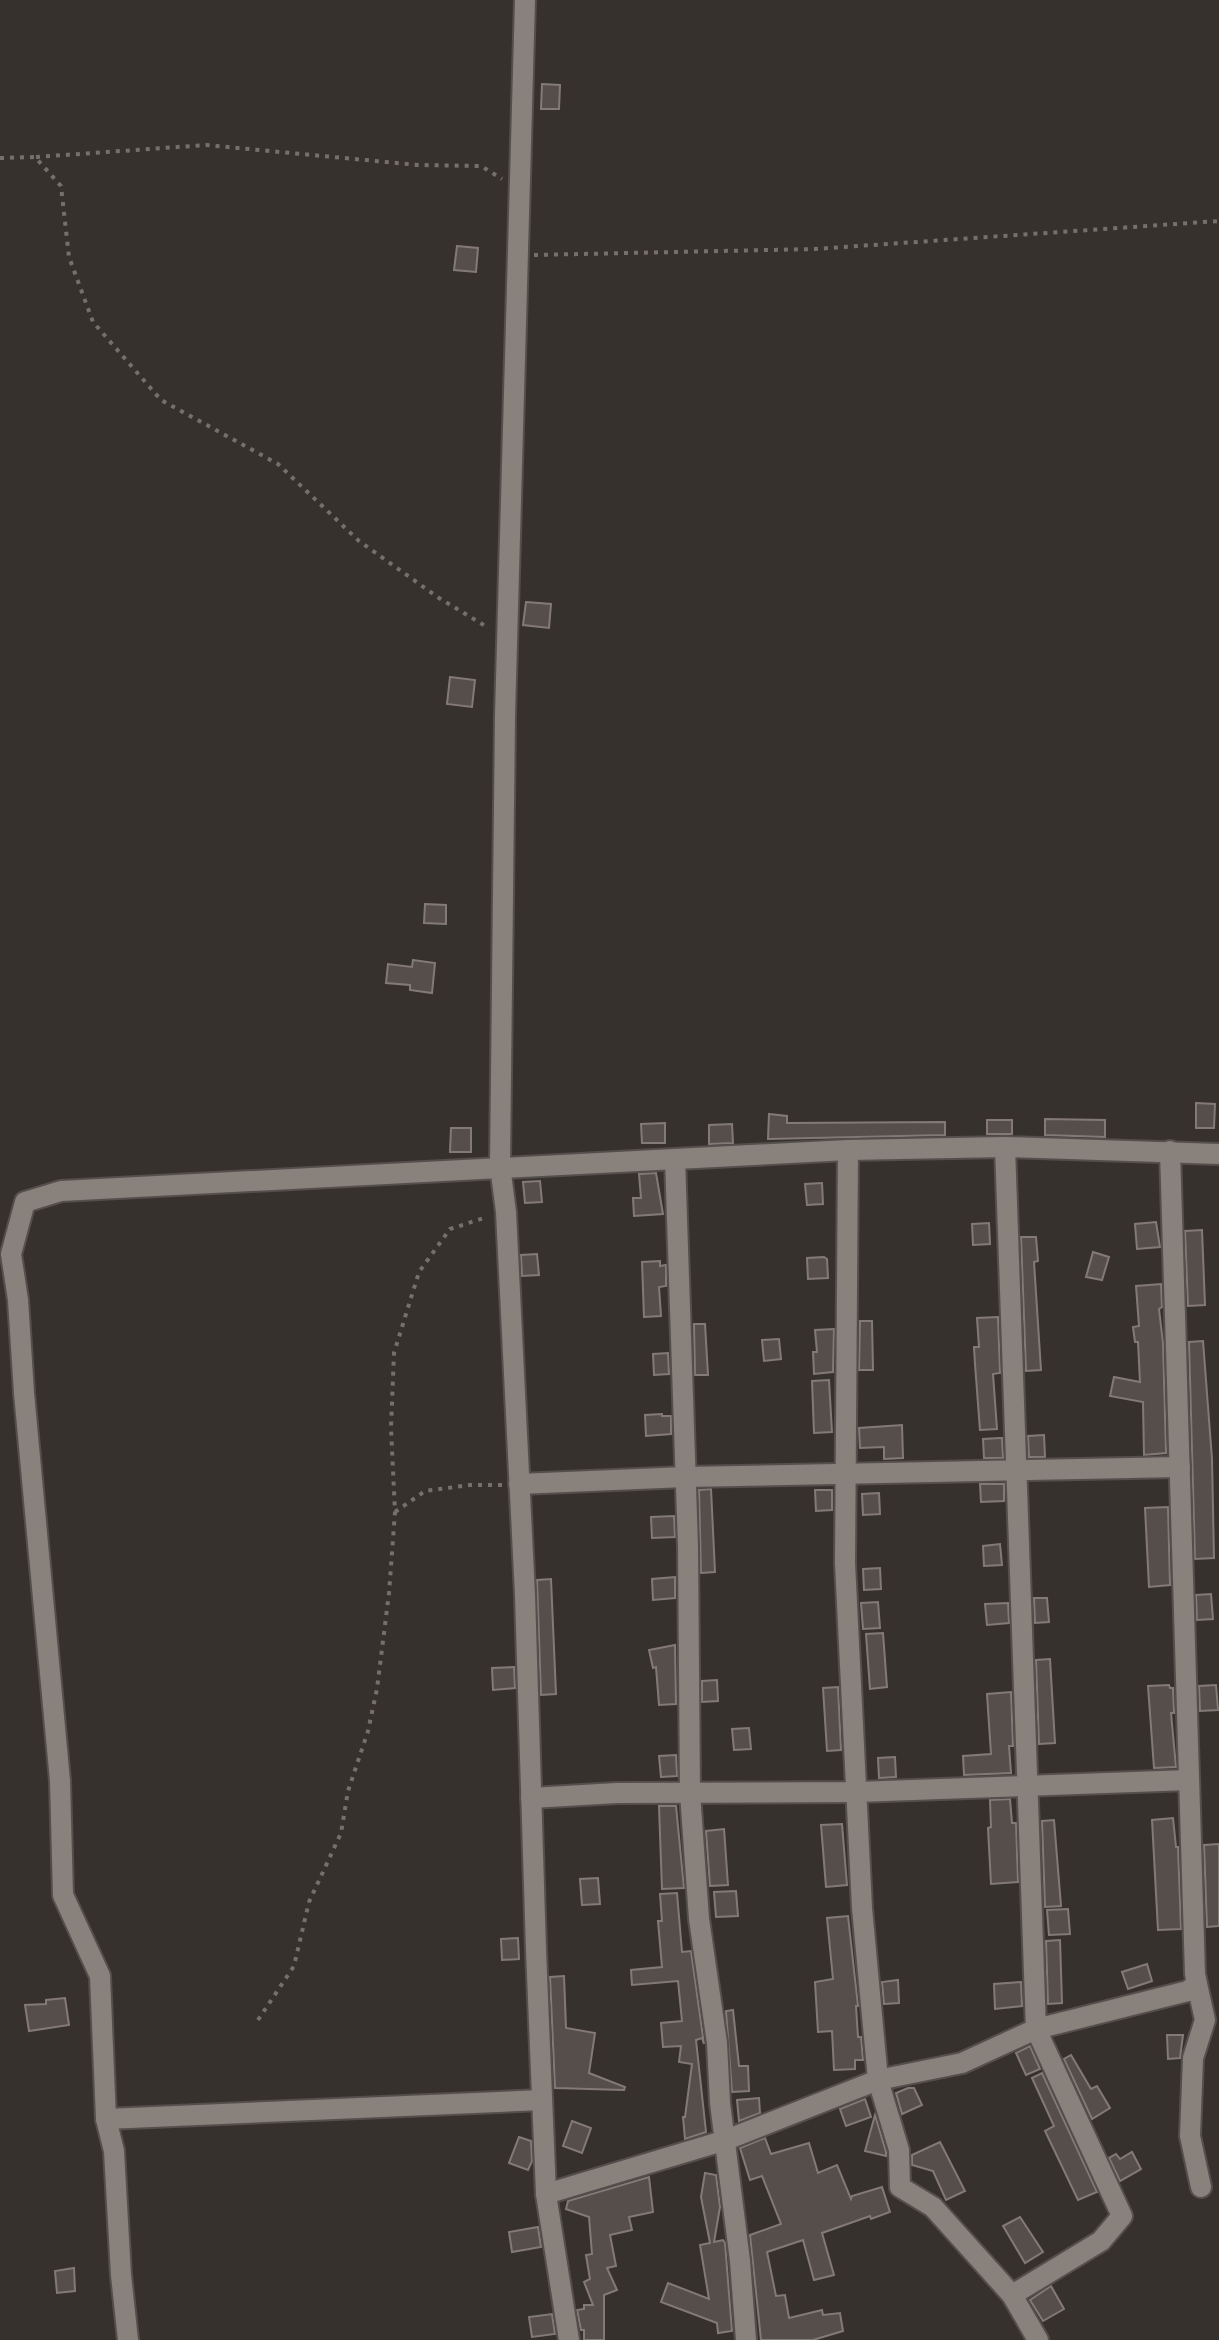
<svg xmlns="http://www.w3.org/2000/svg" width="1219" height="2340" viewBox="0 0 1219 2340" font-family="'Varela Round',sans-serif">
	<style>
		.building { fill: #564e4b; stroke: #837a77; stroke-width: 2 }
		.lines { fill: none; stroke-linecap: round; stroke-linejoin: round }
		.minor-casing { stroke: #544f4c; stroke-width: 24 }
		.path { stroke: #76706d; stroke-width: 4; stroke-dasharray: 4 6; stroke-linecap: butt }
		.minor { stroke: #88817c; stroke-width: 20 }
	</style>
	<rect width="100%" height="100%" fill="#37312d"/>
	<g class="building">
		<path d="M 542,84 L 560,85 L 559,109 L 541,109 Z"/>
		<path d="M 457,246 L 478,248 L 476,272 L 454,270 Z"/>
		<path d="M 526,602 L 551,604 L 549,628 L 523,625 Z"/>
		<path d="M 450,677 L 475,680 L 472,707 L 447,704 Z"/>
		<path d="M 425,904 L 446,905 L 446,924 L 424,923 Z"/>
		<path d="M 413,960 L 435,963 L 432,993 L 410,990 L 410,985 L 386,983 L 388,964 L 412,967 Z"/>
		<path d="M 1196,1103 L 1215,1104 L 1214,1128 L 1196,1128 Z"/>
		<path d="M 769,1114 L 787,1116 L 787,1123 L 945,1122 L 945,1135 L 768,1139 Z"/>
		<path d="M 1045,1119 L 1105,1120 L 1105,1137 L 1045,1135 Z"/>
		<rect x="987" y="1120" width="25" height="14"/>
		<path d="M 665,1123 L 665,1143 L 642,1143 L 641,1124 Z"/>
		<path d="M 732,1124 L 733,1143 L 709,1144 L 709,1125 Z"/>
		<path d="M 451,1128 L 471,1128 L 471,1152 L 450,1152 Z"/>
		<path d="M 656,1173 L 663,1214 L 634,1216 L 633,1198 L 641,1198 L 639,1174 Z"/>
		<path d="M 540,1181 L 542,1202 L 525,1203 L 523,1182 Z"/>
		<path d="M 822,1183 L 823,1204 L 807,1205 L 805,1184 Z"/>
		<path d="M 1156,1222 L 1160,1247 L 1137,1249 L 1135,1224 Z"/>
		<path d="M 989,1223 L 990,1244 L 973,1245 L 972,1224 Z"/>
		<path d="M 1202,1230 L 1205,1305 L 1188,1306 L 1185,1231 Z"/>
		<path d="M 1021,1237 L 1036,1237 L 1038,1261 L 1034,1262 L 1041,1370 L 1026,1371 Z"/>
		<path d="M 1093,1252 L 1109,1257 L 1102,1280 L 1086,1277 Z"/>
		<path d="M 537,1254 L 539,1275 L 522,1276 L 521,1255 Z"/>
		<path d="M 824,1257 L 827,1259 L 828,1278 L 808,1279 L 807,1258 Z"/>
		<path d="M 660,1261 L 660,1266 L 666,1265 L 666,1286 L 659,1287 L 661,1316 L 644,1317 L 642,1262 Z"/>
		<path d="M 1161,1284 L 1162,1307 L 1159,1309 L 1163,1343 L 1166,1453 L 1144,1455 L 1143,1402 L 1110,1396 L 1114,1377 L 1140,1382 L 1138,1342 L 1135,1342 L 1133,1327 L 1139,1326 L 1136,1286 Z"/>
		<path d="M 998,1317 L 1000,1373 L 993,1374 L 997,1429 L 980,1430 L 975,1364 L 974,1347 L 979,1347 L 977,1318 Z"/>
		<path d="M 860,1321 L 872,1321 L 873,1370 L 859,1370 Z"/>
		<path d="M 694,1324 L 705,1324 L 708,1375 L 695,1375 Z"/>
		<path d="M 834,1329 L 833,1372 L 814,1374 L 813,1352 L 817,1352 L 815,1330 Z"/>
		<path d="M 779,1339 L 781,1359 L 764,1361 L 762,1340 Z"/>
		<path d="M 1203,1341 L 1212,1459 L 1214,1558 L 1195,1559 L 1189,1342 Z"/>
		<path d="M 668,1353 L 669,1374 L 654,1375 L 653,1354 Z"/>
		<path d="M 829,1380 L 832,1432 L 814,1433 L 812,1381 Z"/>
		<path d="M 662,1414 L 662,1416 L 671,1416 L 671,1434 L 646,1436 L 645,1415 Z"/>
		<path d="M 902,1425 L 903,1458 L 884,1459 L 884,1447 L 860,1448 L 859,1428 Z"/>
		<path d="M 1044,1435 L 1045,1457 L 1029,1457 L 1028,1436 Z"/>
		<path d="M 1000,1438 L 1002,1438 L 1003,1458 L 984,1458 L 983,1439 Z"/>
		<path d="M 980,1484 L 1004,1484 L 1004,1501 L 981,1502 Z"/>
		<path d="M 711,1489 L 715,1572 L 701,1573 L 699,1490 Z"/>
		<path d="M 815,1490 L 832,1490 L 832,1510 L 816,1511 Z"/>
		<path d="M 879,1493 L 880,1514 L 863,1515 L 862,1494 Z"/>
		<path d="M 1168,1507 L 1170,1585 L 1149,1587 L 1145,1508 Z"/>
		<path d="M 674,1516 L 675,1537 L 652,1538 L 651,1517 Z"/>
		<path d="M 1000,1544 L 1002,1565 L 984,1566 L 983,1546 Z"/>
		<path d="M 880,1568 L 881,1589 L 864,1590 L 863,1569 Z"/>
		<path d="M 675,1577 L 675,1598 L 653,1600 L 652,1579 Z"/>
		<path d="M 551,1579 L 556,1694 L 541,1695 L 537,1580 Z"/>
		<path d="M 1211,1594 L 1213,1619 L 1197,1620 L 1196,1595 Z"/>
		<path d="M 1034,1598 L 1047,1598 L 1049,1622 L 1035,1623 Z"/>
		<path d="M 878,1602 L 880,1628 L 863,1629 L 861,1603 Z"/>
		<path d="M 1008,1603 L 1009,1623 L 987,1625 L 985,1604 Z"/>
		<path d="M 883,1633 L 887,1687 L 870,1689 L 866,1634 Z"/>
		<path d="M 675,1645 L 676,1704 L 659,1705 L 656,1667 L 653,1668 L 649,1650 Z"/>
		<path d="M 1050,1659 L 1055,1743 L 1039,1744 L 1036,1660 Z"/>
		<path d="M 514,1667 L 515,1688 L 493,1690 L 492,1668 Z"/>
		<path d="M 717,1680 L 718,1701 L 702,1702 L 702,1681 Z"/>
		<path d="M 1169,1685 L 1170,1688 L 1173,1688 L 1174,1713 L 1171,1713 L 1176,1767 L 1154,1768 L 1148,1686 Z"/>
		<path d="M 1216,1685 L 1218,1710 L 1200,1711 L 1199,1686 Z"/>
		<path d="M 838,1687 L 841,1750 L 827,1751 L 823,1688 Z"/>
		<path d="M 1011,1692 L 1013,1746 L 1009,1746 L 1011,1773 L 964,1775 L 963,1756 L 991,1754 L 987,1694 Z"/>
		<path d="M 749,1728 L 751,1749 L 734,1750 L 732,1729 Z"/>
		<path d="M 676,1755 L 677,1776 L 661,1777 L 659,1756 Z"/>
		<path d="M 895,1757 L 896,1777 L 879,1778 L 878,1758 Z"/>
		<path d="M 1010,1799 L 1012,1823 L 1016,1823 L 1018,1882 L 991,1884 L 988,1828 L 991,1827 L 990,1800 Z"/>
		<path d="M 659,1806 L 676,1806 L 684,1888 L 662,1889 Z"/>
		<path d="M 1173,1818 L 1176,1847 L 1178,1847 L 1181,1929 L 1158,1930 L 1152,1820 Z"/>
		<path d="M 1054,1820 L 1061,1906 L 1045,1907 L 1042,1821 Z"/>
		<path d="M 842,1824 L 847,1885 L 826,1887 L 821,1825 Z"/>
		<path d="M 724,1829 L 728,1885 L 710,1886 L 706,1831 Z"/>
		<path d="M 1219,1844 L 1219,1926 L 1207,1927 L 1204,1845 Z"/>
		<path d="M 598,1878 L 600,1904 L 582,1905 L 580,1879 Z"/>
		<path d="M 736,1891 L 738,1916 L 716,1917 L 714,1892 Z"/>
		<path d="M 677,1893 L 682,1952 L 691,1951 L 704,2044 L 702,2038 L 696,2040 L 706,2132 L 685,2139 L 683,2117 L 685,2117 L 692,2064 L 679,2062 L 681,2046 L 663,2047 L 661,2023 L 682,2021 L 678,1981 L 632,1985 L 631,1970 L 662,1967 L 658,1921 L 662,1921 L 660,1894 Z"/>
		<path d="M 1068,1909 L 1070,1934 L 1049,1935 L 1047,1910 Z"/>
		<path d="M 848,1916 L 858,2006 L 856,2006 L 858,2037 L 861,2037 L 863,2060 L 855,2060 L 855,2069 L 834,2070 L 832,2031 L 818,2032 L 815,1982 L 833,1979 L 827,1918 Z"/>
		<path d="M 518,1938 L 519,1959 L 502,1960 L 501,1939 Z"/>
		<path d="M 1060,1940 L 1062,2003 L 1048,2004 L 1046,1941 Z"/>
		<path d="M 1147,1964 L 1152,1981 L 1128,1989 L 1122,1972 Z"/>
		<path d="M 564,1976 L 566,2028 L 595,2033 L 589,2073 L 625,2087 L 624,2090 L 555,2088 L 550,1977 Z"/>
		<path d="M 898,1980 L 899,2003 L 884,2004 L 882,1982 Z"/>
		<path d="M 1021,1982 L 1022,2006 L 995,2009 L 994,1984 Z"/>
		<path d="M 65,1998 L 69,2025 L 29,2031 L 25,2005 L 46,2004 L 46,2000 Z"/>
		<path d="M 733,2010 L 739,2066 L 748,2066 L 749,2091 L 732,2092 L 726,2011 Z"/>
		<path d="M 1167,2035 L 1183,2035 L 1180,2058 L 1168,2059 Z"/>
		<path d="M 1030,2046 L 1040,2069 L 1026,2075 L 1016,2053 Z"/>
		<path d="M 1071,2055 L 1091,2089 L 1097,2086 L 1110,2108 L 1092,2119 L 1064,2059 Z"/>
		<path d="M 1042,2073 L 1097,2192 L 1078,2200 L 1045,2131 L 1054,2126 L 1032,2078 Z"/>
		<path d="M 908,2088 L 914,2088 L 922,2105 L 902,2114 L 896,2093 Z"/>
		<path d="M 759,2098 L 760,2113 L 739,2121 L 737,2100 Z"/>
		<path d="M 865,2099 L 871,2117 L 846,2126 L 840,2109 Z"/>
		<path d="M 875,2115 L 886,2152 L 886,2156 L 865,2151 Z"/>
		<path d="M 572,2121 L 591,2128 L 582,2153 L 563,2146 Z"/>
		<path d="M 519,2137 L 531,2141 L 532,2161 L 528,2170 L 509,2163 Z"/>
		<path d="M 765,2138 L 771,2154 L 809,2143 L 818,2173 L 837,2165 L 851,2199 L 852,2196 L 882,2187 L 890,2212 L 871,2219 L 870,2216 L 822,2233 L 834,2275 L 814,2280 L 803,2240 L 767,2252 L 776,2296 L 785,2295 L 789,2318 L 822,2310 L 823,2315 L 840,2313 L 843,2331 L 813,2340 L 761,2340 L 750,2235 L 781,2224 L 762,2176 L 750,2180 L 740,2148 Z"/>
		<path d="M 940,2142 L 965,2191 L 946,2200 L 933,2171 L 912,2165 L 912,2155 Z"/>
		<path d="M 1132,2152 L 1141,2169 L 1120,2181 L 1109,2158 L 1116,2154 L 1120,2159 Z"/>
		<path d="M 705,2173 L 716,2175 L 720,2207 L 714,2242 L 723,2240 L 725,2243 L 732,2331 L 718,2333 L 717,2323 L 661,2302 L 668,2283 L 709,2299 L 700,2245 L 710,2243 L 701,2197 Z"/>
		<path d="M 649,2177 L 653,2212 L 629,2217 L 632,2230 L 610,2235 L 616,2266 L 607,2268 L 617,2290 L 604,2295 L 604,2340 L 584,2340 L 584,2330 L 581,2330 L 577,2310 L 584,2309 L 584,2305 L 593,2305 L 584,2282 L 590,2279 L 586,2255 L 592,2254 L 589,2217 L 566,2209 L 568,2201 Z"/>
		<path d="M 1020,2217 L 1043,2252 L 1025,2263 L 1003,2226 Z"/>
		<path d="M 538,2227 L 541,2247 L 512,2252 L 509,2232 Z"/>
		<path d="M 74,2268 L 75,2291 L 57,2293 L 55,2271 Z"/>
		<path d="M 1051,2286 L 1064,2309 L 1043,2321 L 1030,2300 Z"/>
		<path d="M 552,2314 L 555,2334 L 532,2337 L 529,2317 Z"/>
	</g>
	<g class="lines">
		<g class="minor-casing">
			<g id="minor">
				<path d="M 525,0 L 505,715 L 500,1166 L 506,1212 L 525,1595 L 536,1950 L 546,2194 L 569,2340"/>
				<path d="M 1005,1147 L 1036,2029 L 1122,2216 L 1101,2241 L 1012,2295"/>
				<path d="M 848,1150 L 845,1563 L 862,1908 L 878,2080 L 899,2150 L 900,2187 L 933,2207 L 1012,2295 L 1038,2340"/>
				<path d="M 675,1159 L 688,1547 L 690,1793 L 699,1919 L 717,2043 L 720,2103 L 740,2261 L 746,2340"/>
				<path d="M 519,1484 L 685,1477 L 1180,1467"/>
				<path d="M 531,1798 L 617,1793 L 857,1792 L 1189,1780"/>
				<path d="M 1197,1984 L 1205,2020 L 1193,2058 L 1190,2136 L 1201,2187"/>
				<path d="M 106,2119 L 542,2100"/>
				<path d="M 546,2194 L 726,2140 L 878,2080 L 962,2063 L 1036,2029 L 1188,1991 L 1197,1984 L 1195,1974 L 1170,1151"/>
				<path d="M 128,2340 L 121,2275 L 114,2151 L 106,2119 L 100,1976 L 63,1895 L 60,1781 L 24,1393 L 18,1300 L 11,1254 L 25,1202 L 61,1191 L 848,1150 L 1005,1147 L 1219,1154"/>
			</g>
		</g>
		<g class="path">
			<path d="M 36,157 L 206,145 L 418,165 L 481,166 L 502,179"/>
			<path d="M 0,158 L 35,157 L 61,186 L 69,257 L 93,322 L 161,400 L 278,464 L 359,541 L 439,598 L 487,627"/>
			<path d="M 534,255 L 815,249 L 1219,221"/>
			<path d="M 395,1512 L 425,1491 L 470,1485 L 502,1485"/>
			<path d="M 258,2020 L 294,1966 L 309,1902 L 341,1833 L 348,1791 L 368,1731 L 377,1689 L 389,1593 L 395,1512 L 391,1428 L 394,1353 L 419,1272 L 450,1229 L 487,1217"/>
		</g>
		<use href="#minor" class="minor"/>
	</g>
</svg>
